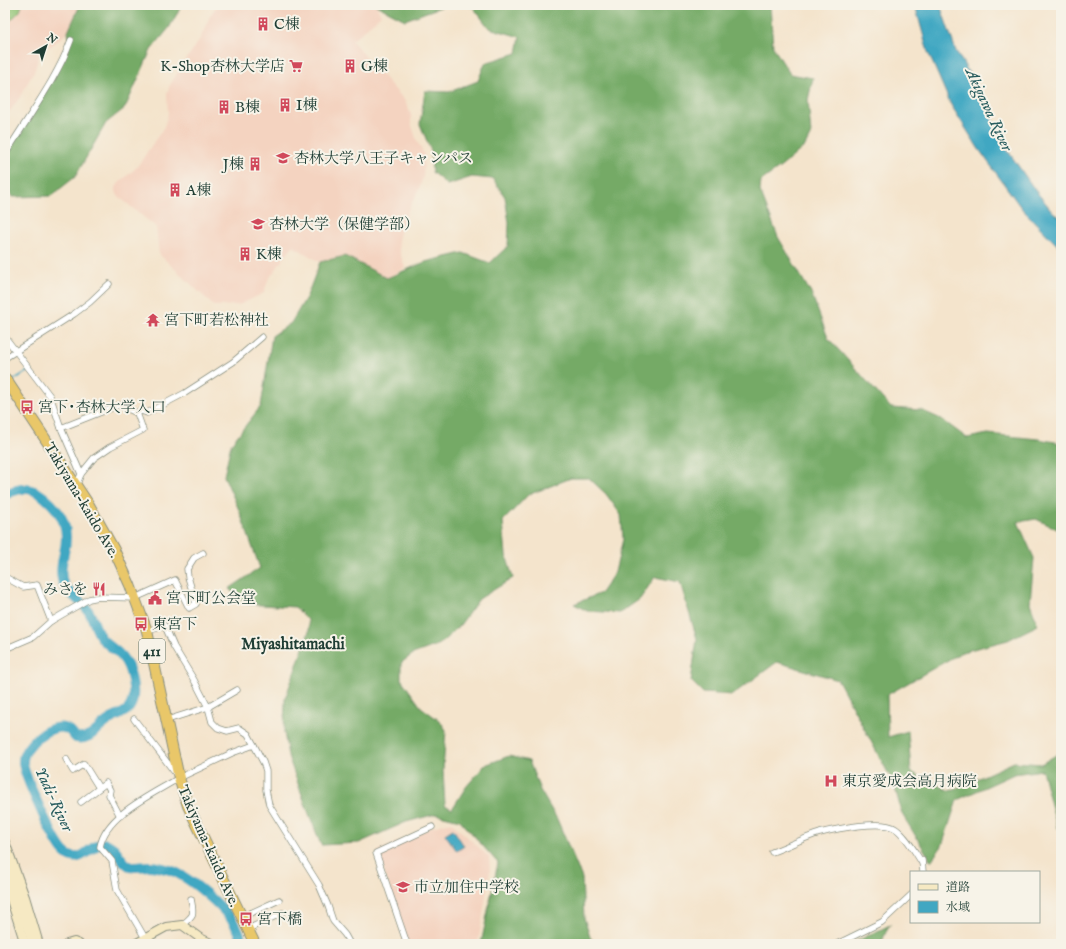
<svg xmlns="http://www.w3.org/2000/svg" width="1066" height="949" viewBox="0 0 1066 949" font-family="'IM FELL English','Noto Serif JP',serif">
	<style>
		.built { fill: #f4d3c0 }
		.green { fill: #91c475; stroke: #588054 }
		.forest { fill: #74aa66; stroke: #4a744d }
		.water { fill: #41a7c2; stroke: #30727b }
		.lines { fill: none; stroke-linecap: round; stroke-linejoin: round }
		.stream { stroke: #41a7c2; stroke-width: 1.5 }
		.river { stroke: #41a7c2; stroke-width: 10 }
		.street-casing { stroke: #8a9080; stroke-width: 7 }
		.secondary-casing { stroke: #8a9080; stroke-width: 10 }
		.highway-casing { stroke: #8a9080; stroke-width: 12 }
		.street { stroke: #fff; stroke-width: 5.5 }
		.secondary { stroke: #f6e9c3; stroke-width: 8 }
		.highway { stroke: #e9c769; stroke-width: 10 }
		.labels { text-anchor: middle; stroke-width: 4; stroke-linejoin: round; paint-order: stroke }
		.shield { fill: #f7f3e8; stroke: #60746a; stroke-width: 1 }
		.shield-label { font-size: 14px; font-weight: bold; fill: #1f3d34 }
		.poi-label { font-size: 15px; fill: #1f3d34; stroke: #f7f3e8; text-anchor: start }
		.street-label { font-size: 15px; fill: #1f3d34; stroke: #f7f3e8 }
		.water-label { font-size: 16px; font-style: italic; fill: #295d5f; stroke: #f7f3e8 }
		.neighbourhood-label { font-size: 16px; font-weight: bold; fill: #1f3d34; stroke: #f7f3e8 }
	</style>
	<rect width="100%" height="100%" fill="#f7f3e8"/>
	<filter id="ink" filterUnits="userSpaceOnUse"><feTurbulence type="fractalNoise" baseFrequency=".025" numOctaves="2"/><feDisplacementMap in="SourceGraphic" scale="8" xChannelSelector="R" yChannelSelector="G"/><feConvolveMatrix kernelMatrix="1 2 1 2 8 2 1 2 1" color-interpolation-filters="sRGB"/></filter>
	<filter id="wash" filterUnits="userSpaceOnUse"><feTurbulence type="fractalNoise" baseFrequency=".012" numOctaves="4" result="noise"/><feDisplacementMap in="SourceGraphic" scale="16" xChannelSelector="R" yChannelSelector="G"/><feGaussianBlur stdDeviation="0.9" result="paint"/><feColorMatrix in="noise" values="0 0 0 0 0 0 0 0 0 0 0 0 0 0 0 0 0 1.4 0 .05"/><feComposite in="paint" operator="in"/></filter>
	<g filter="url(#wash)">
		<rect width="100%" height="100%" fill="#f4e4cc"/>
		<g class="built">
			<path d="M 5,5 L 80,5 L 68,32 L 50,47 L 42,46 L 35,69 L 20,97 L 5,118 Z"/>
			<path d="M 217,5 L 376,5 L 381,15 L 352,41 L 405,101 L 411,115 L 411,123 L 417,141 L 424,154 L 424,164 L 423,177 L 419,189 L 409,208 L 401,229 L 398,240 L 399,250 L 405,268 L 387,278 L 345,256 L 320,262 L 293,246 L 268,280 L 264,293 L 239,305 L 214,306 L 159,254 L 156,227 L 118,196 L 115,189 L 119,183 L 137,167 L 164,127 L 168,114 L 167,95 L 169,87 L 181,67 L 200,39 L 210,16 Z"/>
			<path d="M 451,822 L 489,857 L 490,871 L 478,944 L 407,944 L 378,851 L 432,827 Z"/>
		</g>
		<path class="green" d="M 5,5 L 22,5 L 20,11 L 5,26 Z"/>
		<g class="forest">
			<path d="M 80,5 L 182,5 L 169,28 L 151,50 L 125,108 L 106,123 L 75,177 L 51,196 L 12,197 L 5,185 L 5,156 L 67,52 L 70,41 L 68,32 Z"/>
			<path d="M 376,5 L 446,5 L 405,20 Z"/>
			<path d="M 457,5 L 770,5 L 773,47 L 790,74 L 813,78 L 808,100 L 811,134 L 805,146 L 782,166 L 761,181 L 760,191 L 778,237 L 812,295 L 828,338 L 891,408 L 921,410 L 941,419 L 967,438 L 988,434 L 1038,439 L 1061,443 L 1061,531 L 1036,519 L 1018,522 L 1034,558 L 1030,603 L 1038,625 L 1008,640 L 962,652 L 887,695 L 888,737 L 908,731 L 911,772 L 950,791 L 1014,762 L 1041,764 L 1061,752 L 1061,827 L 1057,828 L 1042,770 L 1014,774 L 957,800 L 942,846 L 931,861 L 902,814 L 894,784 L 838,680 L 777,662 L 732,695 L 703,693 L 691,681 L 697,639 L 680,582 L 655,577 L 640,599 L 620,613 L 587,611 L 574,604 L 601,593 L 615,572 L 623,539 L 621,515 L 606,494 L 589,478 L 571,478 L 528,495 L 503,521 L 506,555 L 513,578 L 479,599 L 460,625 L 440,644 L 413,654 L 401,663 L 401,679 L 421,707 L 440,721 L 446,730 L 443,770 L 445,805 L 452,809 L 466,787 L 485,765 L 509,756 L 529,761 L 540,790 L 557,819 L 582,878 L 584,918 L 590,937 L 596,944 L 481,944 L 498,863 L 460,820 L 436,814 L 406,822 L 359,843 L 321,845 L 306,806 L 288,756 L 284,732 L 285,699 L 309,631 L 308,620 L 295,607 L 246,604 L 229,589 L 260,568 L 239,510 L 224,476 L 231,444 L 261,406 L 272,336 L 291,323 L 307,296 L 320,262 L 345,256 L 387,278 L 425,262 L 463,253 L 490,263 L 508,246 L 509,223 L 505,197 L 493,179 L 472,177 L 447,185 L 432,172 L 431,151 L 420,124 L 425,91 L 449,92 L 478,81 L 485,63 L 517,53 L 520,37 L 489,28 L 473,7 Z"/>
			<path d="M 892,924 L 888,927 L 881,944 L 851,944 Z"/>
		</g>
		<g class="water">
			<path d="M 915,5 L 940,5 L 956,51 L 986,102 L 999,138 L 1035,190 L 1053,212 L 1061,218 L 1061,249 L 1022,209 L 978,148 L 951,105 L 928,52 Z"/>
			<path d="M 453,829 L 464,846 L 457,851 L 445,834 Z"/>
		</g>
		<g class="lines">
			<path class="stream" d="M 12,381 L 28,371"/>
			<path class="river" d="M 5,495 C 20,487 31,486 44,497 C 63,513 70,528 64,553 C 62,564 59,575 64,585 C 70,595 80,600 87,609 C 94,618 95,630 102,639 C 108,646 117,650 122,657 C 131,667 138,696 129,708 C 125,713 117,716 111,719 C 98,726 92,741 76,738 C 73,735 71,731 67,729 C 52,721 23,745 23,761 C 22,773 55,843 64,852 C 82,869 91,840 107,844 C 118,847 119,860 128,865 C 134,869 142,866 149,866 C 156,866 163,868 170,870 C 190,877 231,912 239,932 C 241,936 241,940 240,944"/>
		</g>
	</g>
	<g filter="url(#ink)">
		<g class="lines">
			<g class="street-casing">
				<g id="street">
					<path d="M 5,155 C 27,118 57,79 71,40"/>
					<path d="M 5,337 L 50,396 L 61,428 L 81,474 L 77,484"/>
					<path d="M 5,358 L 74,314 L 90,302 L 109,284"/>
					<path d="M 61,428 L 119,405 L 137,413"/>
					<path d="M 81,474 L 94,458 L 110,447 L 143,430 L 137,413 L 141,411 L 147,413 L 185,393 L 233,362 L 262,337"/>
					<path d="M 5,577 L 23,587 L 37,585 L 51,621"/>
					<path d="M 147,631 L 165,626 L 174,647 L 194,680 L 208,707 L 212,722 L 218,728 L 227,731 L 239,728 L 248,734 L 263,762 L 266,771 L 266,790 L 269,805 L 319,885 L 328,906 L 333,921 L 345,935 L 350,944"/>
					<path d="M 5,649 L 33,637 L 51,621 L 89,599 L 99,597 L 135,598 L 175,580 L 189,608 L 196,604 L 188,577 L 187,569 L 194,558 L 203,553"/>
					<path d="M 134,719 L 179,778 C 153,794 105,815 100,847 L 112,861 L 117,890 L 145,938"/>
					<path d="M 167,720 L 208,707 L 237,690"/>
					<path d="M 66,759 L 73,771 L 84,764 L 99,788"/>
					<path d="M 179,778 L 232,753 L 254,745"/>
					<path d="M 81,802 L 106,783 L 110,790 L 109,795 L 120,816"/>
					<path d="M 772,852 C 788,846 804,838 820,833 C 836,829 883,819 896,829 C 907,837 915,852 922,863"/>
					<path d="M 922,860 L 923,872"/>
					<path d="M 242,917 L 279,900"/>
					<path d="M 182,925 C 195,914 194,915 191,899"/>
					<path d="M 248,929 L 282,913"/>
					<path d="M 148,937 L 151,944"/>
					<path d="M 407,944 L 376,853 L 432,827"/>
					<path d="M 837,944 L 882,922 L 911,895"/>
				</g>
			</g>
			<g class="secondary-casing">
				<g id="secondary">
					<path d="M 5,842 L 25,897 L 39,944"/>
					<path d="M 5,860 L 33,944"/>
					<path d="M 5,881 L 25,944"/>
					<path d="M 67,944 L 74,942 L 79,944"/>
					<path d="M 135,944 L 166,927 L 182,925 L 200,938 L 213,944"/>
				</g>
			</g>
			<g class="highway-casing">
				<path id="highway" d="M 5,378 L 89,505 L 114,550 L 130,585 L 147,631 L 179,778 L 188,806 L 255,944"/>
			</g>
			<use href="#street" class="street"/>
			<use href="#secondary" class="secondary"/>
			<use href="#highway" class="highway"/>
		</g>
	</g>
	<defs>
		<g id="building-bare" transform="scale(1.08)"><path d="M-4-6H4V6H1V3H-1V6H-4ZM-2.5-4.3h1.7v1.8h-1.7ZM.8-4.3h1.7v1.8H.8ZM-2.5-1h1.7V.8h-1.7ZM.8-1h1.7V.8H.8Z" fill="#d1495b" stroke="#f7f3e8" stroke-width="2.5" paint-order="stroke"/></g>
		<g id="supermarket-bare" transform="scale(1.08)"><path d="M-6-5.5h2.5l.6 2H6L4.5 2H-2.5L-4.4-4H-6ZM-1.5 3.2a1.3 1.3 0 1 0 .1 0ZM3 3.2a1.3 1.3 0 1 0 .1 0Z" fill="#d1495b" stroke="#f7f3e8" stroke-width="2.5" paint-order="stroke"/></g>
		<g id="university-bare" transform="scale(1.08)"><path d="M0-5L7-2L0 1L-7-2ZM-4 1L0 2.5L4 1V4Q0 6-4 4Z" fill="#d1495b" stroke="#f7f3e8" stroke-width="2.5" paint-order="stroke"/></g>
		<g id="temple-bare" transform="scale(1.08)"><path d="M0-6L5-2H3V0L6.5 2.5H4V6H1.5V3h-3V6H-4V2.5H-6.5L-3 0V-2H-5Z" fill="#d1495b" stroke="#f7f3e8" stroke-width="2.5" paint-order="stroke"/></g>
		<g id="bus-bare" transform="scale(1.08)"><path d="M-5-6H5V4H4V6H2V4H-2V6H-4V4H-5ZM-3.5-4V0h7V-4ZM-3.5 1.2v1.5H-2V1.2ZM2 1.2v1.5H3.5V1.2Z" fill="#d1495b" stroke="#f7f3e8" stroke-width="2.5" paint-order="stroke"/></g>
		<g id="restaurant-bare" transform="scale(1.08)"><path d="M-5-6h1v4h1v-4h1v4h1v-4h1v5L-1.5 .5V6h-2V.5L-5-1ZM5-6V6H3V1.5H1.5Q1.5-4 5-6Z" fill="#d1495b" stroke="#f7f3e8" stroke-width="2.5" paint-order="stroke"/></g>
		<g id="civic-bare" transform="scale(1.08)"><path d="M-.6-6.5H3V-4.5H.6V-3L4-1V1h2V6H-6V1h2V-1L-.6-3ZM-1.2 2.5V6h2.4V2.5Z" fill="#d1495b" stroke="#f7f3e8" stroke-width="2.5" paint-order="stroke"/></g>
		<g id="hospital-bare" transform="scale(1.08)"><path d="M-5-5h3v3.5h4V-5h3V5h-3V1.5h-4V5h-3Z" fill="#d1495b" stroke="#f7f3e8" stroke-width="2.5" paint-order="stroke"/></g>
		<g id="school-bare" transform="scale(1.08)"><path d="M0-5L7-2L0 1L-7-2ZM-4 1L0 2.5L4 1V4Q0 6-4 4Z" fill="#d1495b" stroke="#f7f3e8" stroke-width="2.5" paint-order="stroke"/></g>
	</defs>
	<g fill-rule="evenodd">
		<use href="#building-bare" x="263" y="24"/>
		<use href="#supermarket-bare" x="296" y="66"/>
		<use href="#building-bare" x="350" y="66"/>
		<use href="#building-bare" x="285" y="105"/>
		<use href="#building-bare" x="224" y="107"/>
		<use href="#university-bare" x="283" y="158"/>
		<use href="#building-bare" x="255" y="164"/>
		<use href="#building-bare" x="175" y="190"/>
		<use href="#university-bare" x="258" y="224"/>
		<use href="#building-bare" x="245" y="254"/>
		<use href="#temple-bare" x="153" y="320"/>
		<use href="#bus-bare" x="27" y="407"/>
		<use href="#restaurant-bare" x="99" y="589"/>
		<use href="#civic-bare" x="155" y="598"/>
		<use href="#bus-bare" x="141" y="624"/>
		<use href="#hospital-bare" x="831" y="781"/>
		<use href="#school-bare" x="403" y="887"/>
		<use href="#bus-bare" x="246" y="919"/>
	</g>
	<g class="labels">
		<rect class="shield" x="139" y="639" width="26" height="24" rx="3"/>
		<g class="shield-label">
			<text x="152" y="656">411</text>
		</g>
		<g class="poi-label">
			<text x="274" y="29">C棟</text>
			<text x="285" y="71" text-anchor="end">K-Shop杏林大学店</text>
			<text x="361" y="71">G棟</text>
			<text x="296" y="110">I棟</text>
			<text x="235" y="112">B棟</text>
			<text x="294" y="163">杏林大学八王子キャンパス</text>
			<text x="244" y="169" text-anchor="end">J棟</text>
			<text x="186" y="195">A棟</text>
			<text x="269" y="229">杏林大学（保健学部）</text>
			<text x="256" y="259">K棟</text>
			<text x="164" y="325">宮下町若松神社</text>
			<text x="38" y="412">宮下･杏林大学入口</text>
			<text x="88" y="594" text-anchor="end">みさを</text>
			<text x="166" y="603">宮下町公会堂</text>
			<text x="152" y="629">東宮下</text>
			<text x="842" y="786">東京愛成会高月病院</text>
			<text x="414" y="892">市立加住中学校</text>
			<text x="257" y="924">宮下橋</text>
		</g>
		<g class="street-label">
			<text transform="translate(82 500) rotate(59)" y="5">Takiyama-kaido Ave.</text>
			<text transform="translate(209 846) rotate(66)" y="5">Takiyama-kaido Ave.</text>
		</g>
		<g class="water-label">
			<text transform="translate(990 109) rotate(65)" y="6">Akigawa River</text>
			<text transform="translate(55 799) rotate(65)" y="6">Yadi-River</text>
		</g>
		<g class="neighbourhood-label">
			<text x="293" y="649">Miyashitamachi</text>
		</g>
	</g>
	<rect width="1066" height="949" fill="none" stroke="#f7f3e8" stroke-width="20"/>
	<rect x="910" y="871" width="130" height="52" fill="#f7f3e8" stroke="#a1aaa0"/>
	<rect x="918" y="884" width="20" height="6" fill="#f6e9c3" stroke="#a1aaa0"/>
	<text x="946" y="891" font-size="12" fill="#1f3d34">道路</text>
	<rect x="918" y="901" width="20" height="12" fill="#41a7c2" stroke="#a1aaa0"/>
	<text x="946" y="911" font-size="12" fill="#1f3d34">水域</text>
	<g transform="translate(46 46) rotate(39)" stroke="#f7f3e8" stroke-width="3" paint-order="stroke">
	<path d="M0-3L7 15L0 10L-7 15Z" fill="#1f3d34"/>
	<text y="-6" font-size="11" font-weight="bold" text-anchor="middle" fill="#1f3d34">N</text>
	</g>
</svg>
